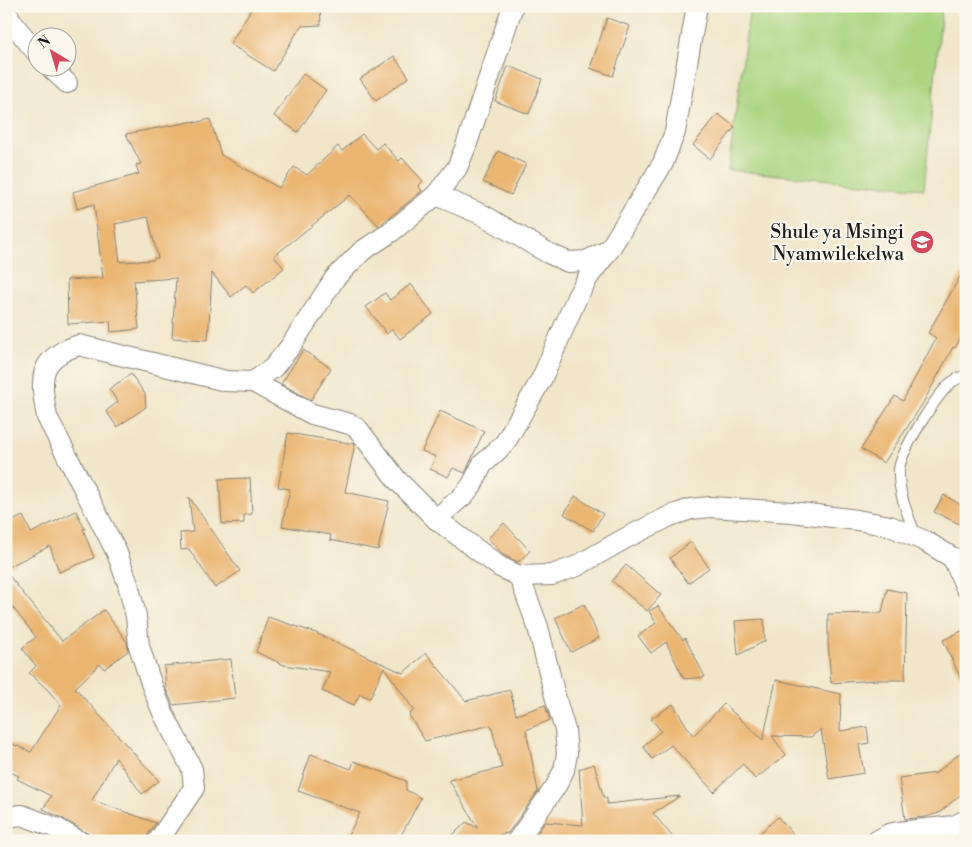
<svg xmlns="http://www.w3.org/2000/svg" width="972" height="847" viewBox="0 0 972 847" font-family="'Libre Bodoni',serif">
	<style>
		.green { fill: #acd682; stroke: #64794f }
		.building { fill: #ebb672; fill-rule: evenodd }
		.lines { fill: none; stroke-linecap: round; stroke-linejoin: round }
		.service-casing { stroke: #868173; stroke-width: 12 }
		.minor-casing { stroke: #868173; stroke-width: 22 }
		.service { stroke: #fff; stroke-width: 10 }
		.minor { stroke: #fff; stroke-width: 20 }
		.labels { text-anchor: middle; stroke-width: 4.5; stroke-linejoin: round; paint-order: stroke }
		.poi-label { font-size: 19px; fill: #1c1c1c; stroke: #fbf7ec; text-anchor: end }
	</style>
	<rect width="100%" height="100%" fill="#fbf7ec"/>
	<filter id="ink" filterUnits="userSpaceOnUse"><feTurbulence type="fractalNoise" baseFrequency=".02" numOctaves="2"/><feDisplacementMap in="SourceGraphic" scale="10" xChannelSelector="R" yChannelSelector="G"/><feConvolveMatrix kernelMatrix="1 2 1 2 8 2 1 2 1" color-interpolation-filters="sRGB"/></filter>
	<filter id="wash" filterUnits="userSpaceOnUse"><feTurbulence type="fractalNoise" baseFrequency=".0096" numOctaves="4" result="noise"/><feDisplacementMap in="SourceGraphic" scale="20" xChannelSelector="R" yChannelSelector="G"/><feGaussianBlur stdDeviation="1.12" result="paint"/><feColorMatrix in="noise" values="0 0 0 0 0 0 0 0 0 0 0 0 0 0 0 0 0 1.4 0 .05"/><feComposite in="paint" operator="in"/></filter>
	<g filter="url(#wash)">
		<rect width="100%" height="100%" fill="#f1e6ca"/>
		<path class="green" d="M 750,6 L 942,6 L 924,189 L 728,170 Z"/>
		<g id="blocks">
			<g class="building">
				<path d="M 253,6 L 320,6 L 321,25 L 301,26 L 273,71 L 230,44 Z"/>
				<path d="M 607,18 L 630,26 L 613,76 L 590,68 Z"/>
				<path d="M 394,56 L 409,77 L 376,101 L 360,79 Z"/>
				<path d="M 508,66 L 542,79 L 529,114 L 495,101 Z"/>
				<path d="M 303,74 L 326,90 L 298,132 L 274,116 Z"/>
				<path d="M 718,114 L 735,127 L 710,159 L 693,145 Z"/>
				<path d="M 210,119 L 221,155 L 279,188 L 294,167 L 307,175 L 338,146 L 342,151 L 362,134 L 376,149 L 383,143 L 399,161 L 402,158 L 423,181 L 418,186 L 422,191 L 379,226 L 350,195 L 274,256 L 284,268 L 253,293 L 246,285 L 231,297 L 212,273 L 208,340 L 172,338 L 176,278 L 134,281 L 139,329 L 111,332 L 110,321 L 68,324 L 67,280 L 103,278 L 94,204 L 77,209 L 73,192 L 139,174 L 136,165 L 141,164 L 126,134 L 195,121 L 195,123 ZM 148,217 L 158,258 L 154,258 L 154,260 L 120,262 L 115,224 Z"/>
				<path d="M 498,151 L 526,164 L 511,195 L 483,182 Z"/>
				<path d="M 966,266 L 966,328 L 955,348 L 953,347 L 923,403 L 884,463 L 861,449 L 895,396 L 903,401 L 936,338 L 928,333 Z"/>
				<path d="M 411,284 L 433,314 L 400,339 L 392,329 L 387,334 L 366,307 L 385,293 L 390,300 Z"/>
				<path d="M 303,350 L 331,368 L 311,400 L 281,384 Z"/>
				<path d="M 131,374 L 145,394 L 146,407 L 117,427 L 106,411 L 118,402 L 109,389 Z"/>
				<path d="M 440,411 L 484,431 L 465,473 L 453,468 L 448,477 L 430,469 L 436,457 L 422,451 Z"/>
				<path d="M 288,433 L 355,444 L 345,492 L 389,501 L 378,550 L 330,540 L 331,535 L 282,526 L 290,489 L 278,487 Z"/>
				<path d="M 250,478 L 252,514 L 244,515 L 244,523 L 222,524 L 219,479 Z"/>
				<path d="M 944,495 L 966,508 L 966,527 L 934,512 Z"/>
				<path d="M 575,496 L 603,514 L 593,531 L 564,514 Z"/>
				<path d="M 189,497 L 240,571 L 215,588 L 189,549 L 181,550 L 180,533 L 193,532 Z"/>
				<path d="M 76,511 L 85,529 L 83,529 L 94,558 L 59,572 L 50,546 L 6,568 L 6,524 L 23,516 L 31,533 Z"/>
				<path d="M 504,523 L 530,551 L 518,562 L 503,555 L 488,538 Z"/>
				<path d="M 691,542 L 709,568 L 688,583 L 670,558 Z"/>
				<path d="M 626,565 L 661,595 L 647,611 L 612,581 Z"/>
				<path d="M 6,572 L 62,641 L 104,610 L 127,642 L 128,651 L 104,669 L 100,664 L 75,688 L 159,781 L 142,794 L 116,758 L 92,800 L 156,823 L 148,834 L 146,841 L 100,841 L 62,818 L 43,809 L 51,796 L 17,779 L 19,776 L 6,770 L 6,741 L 31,752 L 61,705 L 47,689 L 29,673 L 36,666 L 22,648 L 36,637 L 6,599 Z"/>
				<path d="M 887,589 L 907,593 L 905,680 L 877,680 L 831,683 L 828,642 L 828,614 L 882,613 Z"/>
				<path d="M 584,604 L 599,638 L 571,652 L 555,618 Z"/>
				<path d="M 658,606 L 683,640 L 685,638 L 705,677 L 684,679 L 666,642 L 651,653 L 638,636 L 656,623 L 649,611 Z"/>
				<path d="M 268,617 L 316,633 L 403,673 L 426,653 L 466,701 L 510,690 L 516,715 L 545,705 L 550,720 L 526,730 L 538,791 L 508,833 L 470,841 L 447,841 L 466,822 L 478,828 L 449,780 L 502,768 L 491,725 L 425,741 L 409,715 L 414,710 L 384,667 L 370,698 L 360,694 L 354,705 L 322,691 L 330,672 L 284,665 L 256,652 Z"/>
				<path d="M 764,619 L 765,641 L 738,655 L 735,621 Z"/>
				<path d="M 966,629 L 966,690 L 943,640 Z"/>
				<path d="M 231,659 L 235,698 L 173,705 L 166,689 L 164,666 Z"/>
				<path d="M 776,680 L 841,694 L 840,731 L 867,727 L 869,743 L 859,745 L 864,773 L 829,779 L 821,729 L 811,737 L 772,736 L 786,755 L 755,779 L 743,764 L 714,792 L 671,745 L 652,759 L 643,746 L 661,731 L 651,719 L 673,704 L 693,736 L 724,704 L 763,740 Z"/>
				<path d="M 966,748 L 966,790 L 939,813 L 925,817 L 905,819 L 899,778 L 936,773 Z"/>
				<path d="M 311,754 L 351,769 L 354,761 L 406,781 L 406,790 L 421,798 L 398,841 L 345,841 L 360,813 L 298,791 Z"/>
				<path d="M 594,764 L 604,798 L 607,798 L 607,804 L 680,796 L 653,813 L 676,841 L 532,841 L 545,822 L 583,825 L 579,769 Z"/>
				<path d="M 778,817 L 799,841 L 751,841 Z"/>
			</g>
		</g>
	</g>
	<g filter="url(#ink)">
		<use href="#blocks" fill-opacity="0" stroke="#868173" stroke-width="1"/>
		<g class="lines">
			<g class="service-casing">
				<path id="service" d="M 916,536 C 908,515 898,494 899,470 C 900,452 937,394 952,382 C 956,379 961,377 966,375"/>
			</g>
			<g class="minor-casing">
				<g id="minor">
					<path d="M 6,12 L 14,25 L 38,54"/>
					<path d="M 51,68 L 67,83"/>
					<path d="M 436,195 L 483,215 L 548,253 L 568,262 L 586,261 L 607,251"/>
					<path d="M 253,382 L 312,414 L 350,424 L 358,429 L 397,480 L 436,519 L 500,567 L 519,576 L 552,575 L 577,566 L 624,539 L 670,516 L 691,509 L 710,507 L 792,512 L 857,520 L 890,526 L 925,541 L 953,558 L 966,560"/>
					<path d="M 436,519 L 464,495 L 472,485 L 482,465 L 505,443 L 542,378 L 577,297 L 589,276 L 609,250 L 663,163 L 675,132 L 697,6"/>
					<path d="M 953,558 L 966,588"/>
					<path d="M 6,817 L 22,815 L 56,828 L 79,841"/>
					<path d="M 158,841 L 194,788 L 192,769 L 164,715 L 152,686 L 139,646 L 136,616 L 128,584 L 117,553 L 47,417 C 40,379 37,358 79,345 L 226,381 L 253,382 L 273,368 L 290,347 L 335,278 L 362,251 L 391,232 L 436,195 L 457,168 L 466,146 L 513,6"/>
					<path d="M 517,841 L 556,786 L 564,770 L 567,754 L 565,730 L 555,696 L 538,627 L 519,576"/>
					<path d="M 877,841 L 889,834 L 898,832 L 954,826 L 966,820"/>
				</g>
			</g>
			<use href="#service" class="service"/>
			<use href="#minor" class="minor"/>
		</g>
	</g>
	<defs>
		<g id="school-disc" transform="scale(1.25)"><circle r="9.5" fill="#d1495b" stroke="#fbf7ec"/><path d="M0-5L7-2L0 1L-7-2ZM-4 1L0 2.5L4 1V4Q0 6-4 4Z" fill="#fff"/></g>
	</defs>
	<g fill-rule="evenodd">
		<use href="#school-disc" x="922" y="242"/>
	</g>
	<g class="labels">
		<g class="poi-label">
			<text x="904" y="238">Shule ya Msingi<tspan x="904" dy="22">Nyamwilekelwa</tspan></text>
		</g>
	</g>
	<rect width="972" height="847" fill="none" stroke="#fbf7ec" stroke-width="25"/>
	<g transform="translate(52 52) rotate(322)"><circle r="24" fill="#fbf7ec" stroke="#a29f99"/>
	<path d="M0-4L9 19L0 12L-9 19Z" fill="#d1495b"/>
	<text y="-8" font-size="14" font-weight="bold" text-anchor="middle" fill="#1c1c1c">N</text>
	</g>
</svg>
